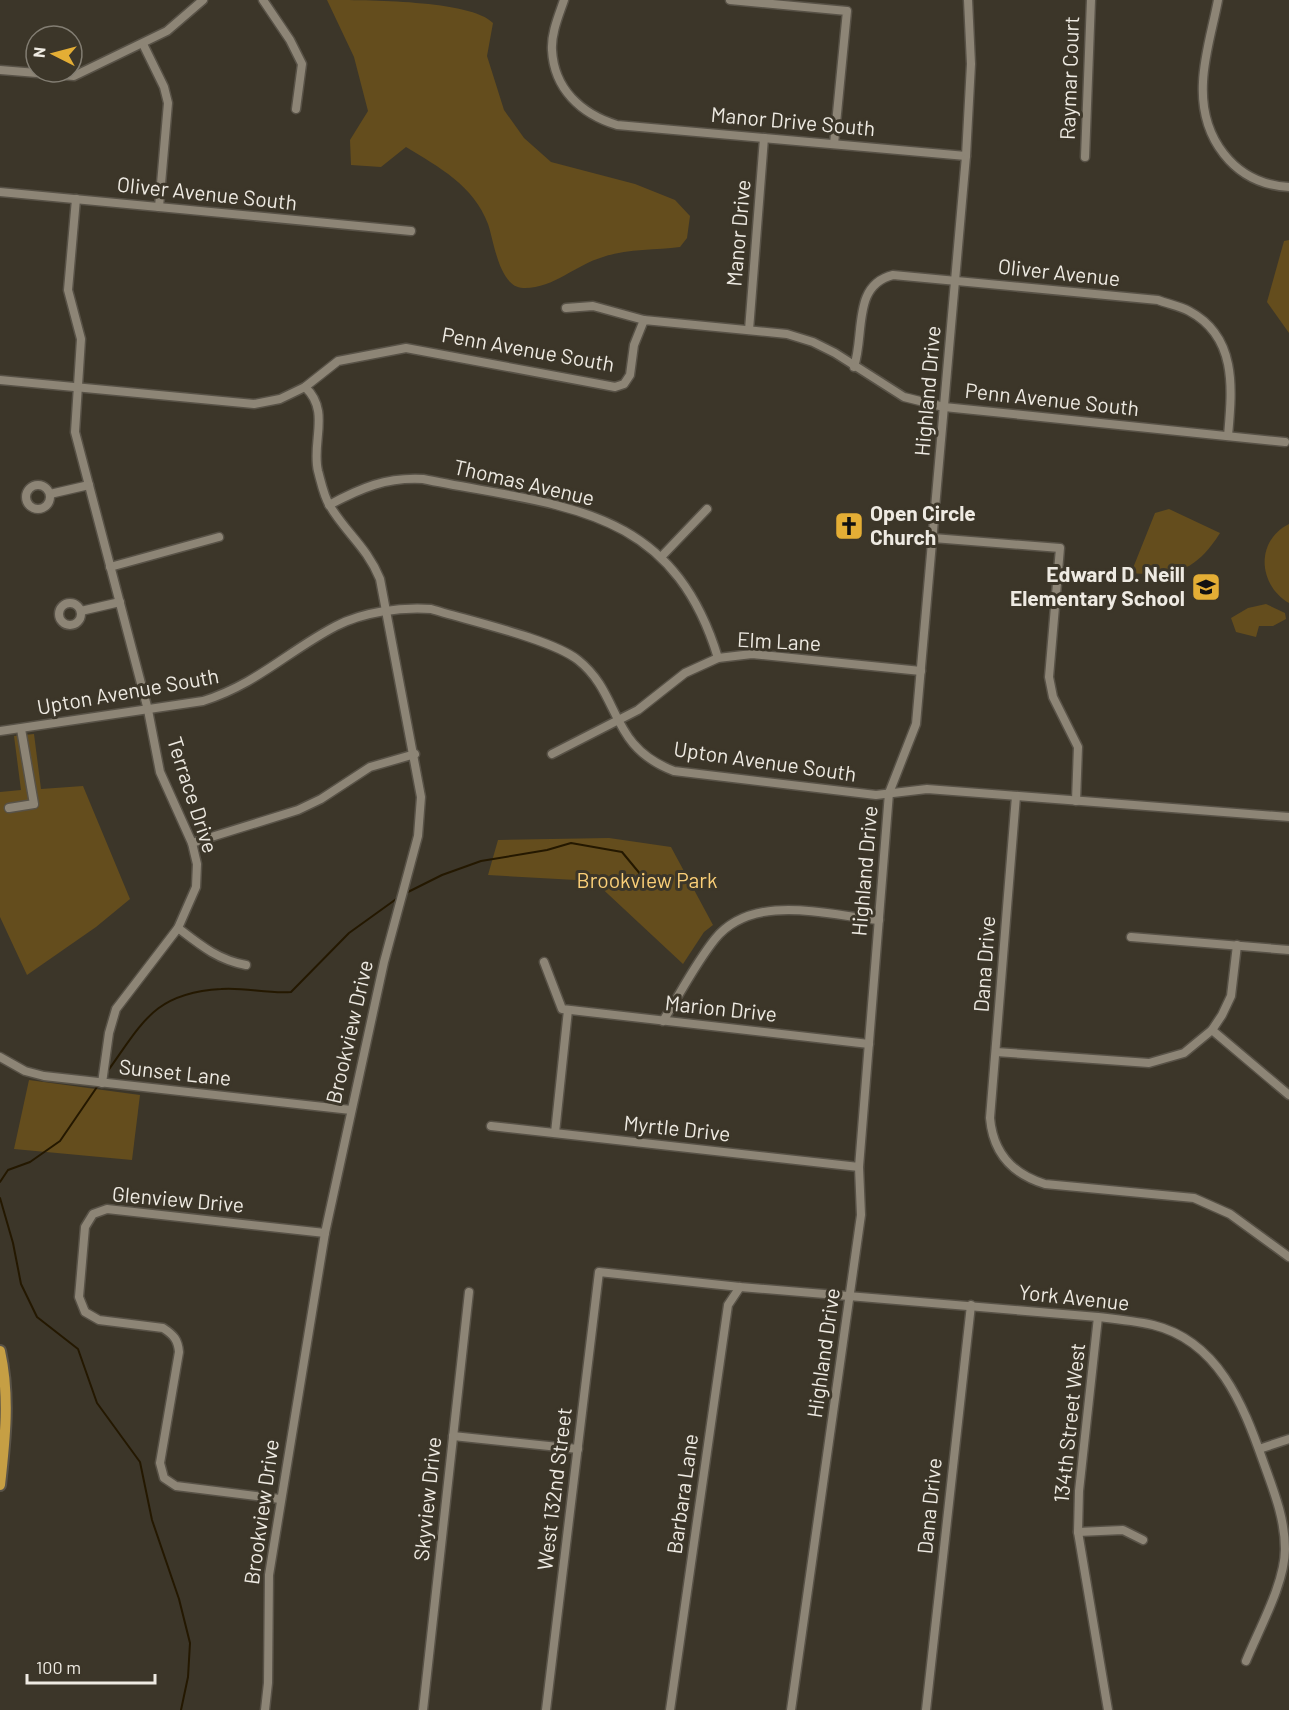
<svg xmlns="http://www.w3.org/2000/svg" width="1289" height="1710" viewBox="0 0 1289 1710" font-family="Barlow,sans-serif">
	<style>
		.green { fill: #644d1d }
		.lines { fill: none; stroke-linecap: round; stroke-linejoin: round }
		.stream { stroke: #241800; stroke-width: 2 }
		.minor-casing { stroke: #585247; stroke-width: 11 }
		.major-casing { stroke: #585247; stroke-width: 14 }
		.minor { stroke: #8d8576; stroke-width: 8 }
		.major { stroke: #c69f44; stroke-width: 10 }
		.labels { text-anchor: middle; stroke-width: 6; stroke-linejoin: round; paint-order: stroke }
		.street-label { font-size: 21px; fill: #eeeae2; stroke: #3c3629 }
		.poi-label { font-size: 21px; font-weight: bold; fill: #eeeae2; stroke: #3c3629; text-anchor: start }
		.park-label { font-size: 21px; fill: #fbcf78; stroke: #3c3629 }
	</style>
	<rect width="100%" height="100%" fill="#3c3629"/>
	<g class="green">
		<path d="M 327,0 C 365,0 471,0 493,23 L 487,56 L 504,110 L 524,138 L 551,162 L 635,184 L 675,200 L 690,216 L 687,238 L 680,247 C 656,250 626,249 603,257 C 575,265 553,289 523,288 C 499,287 494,241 488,224 C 474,186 439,167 406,147 L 381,167 L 351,165 L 350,140 L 368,111 L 354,57 Z"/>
		<path d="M 1289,240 L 1289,333 L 1267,302 L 1284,241 Z"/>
		<path d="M 1169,509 L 1220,533 C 1196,571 1175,577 1131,573 L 1155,513 Z"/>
		<path d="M 1289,524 L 1289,603 C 1258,585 1255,541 1289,524 Z"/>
		<path d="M 1266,604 L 1285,613 L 1286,619 L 1273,626 L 1259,626 L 1256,637 L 1236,632 L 1231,618 L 1248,608 Z"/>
		<path d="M 34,734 L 41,789 L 83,786 L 130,899 L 96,927 L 27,975 L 0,917 L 0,792 L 21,790 L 14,736 Z"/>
		<path d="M 609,838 L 671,847 L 713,925 L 704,932 L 683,964 L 594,881 L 488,875 L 498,840 Z"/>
		<path d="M 29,1080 L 140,1095 L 132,1160 L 14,1149 Z"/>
	</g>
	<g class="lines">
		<g class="stream">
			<path d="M 406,893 L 442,875 L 481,861 L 547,850 L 571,843 L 622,852 L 641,875"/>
			<path d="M 107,1072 C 143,1022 154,993 221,989 C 244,987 268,994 291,992 L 349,933 L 399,897"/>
			<path d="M 0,1182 L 8,1170 L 30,1162 L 60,1141 L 99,1084"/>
			<path d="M 0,1198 L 13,1243 L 21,1284 L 37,1317 L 78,1349 L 97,1403 L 140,1462 L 152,1520 L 179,1599 L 190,1643 L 188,1677 L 181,1710"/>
		</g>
		<g class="minor-casing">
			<g id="minor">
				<path d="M 263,0 L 290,40 L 302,64 L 296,109"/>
				<path d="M 564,0 C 559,15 551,33 552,50 C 554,89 581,114 617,125 L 966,156"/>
				<path d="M 730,0 L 847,11 L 834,144"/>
				<path d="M 1218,0 C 1213,27 1204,55 1203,82 C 1200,137 1233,184 1289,187"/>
				<path d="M 143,44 L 164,87 L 168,103 L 159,207"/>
				<path d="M 0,70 L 74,76 L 167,31 L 203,0"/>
				<path d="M 1085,157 L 1091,0"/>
				<path d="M 0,192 L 411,231"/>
				<path d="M 76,199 L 68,290 L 81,339 L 75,432 L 148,710 L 160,772 L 192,843 L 197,864 L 196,887 L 178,928 L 116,1009 L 109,1033 L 102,1083"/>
				<path d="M 566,308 L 593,306 L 644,320"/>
				<path d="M 749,330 L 764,138"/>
				<path d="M 854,367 C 865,333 852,285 893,275 L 1158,300 C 1168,304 1180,306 1189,311 C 1238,337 1232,390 1228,436"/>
				<path d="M 0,380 L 254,404 L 280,399 L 305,387 L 338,361 L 406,348 L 615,387 L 624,384 L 630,375 L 634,345 L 644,320 L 787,334 L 813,342 L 835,353 L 904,397 L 944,407 L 1285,442"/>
				<circle cx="38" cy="497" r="12"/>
				<path d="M 50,494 L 89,485"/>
				<path d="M 329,505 C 361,488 386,477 423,479 C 559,507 671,503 718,658"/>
				<path d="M 933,538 L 1060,548 L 1049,677 L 1053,697 L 1078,747 L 1076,801"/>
				<path d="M 662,556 L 707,509"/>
				<path d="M 110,567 L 219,537"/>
				<circle cx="70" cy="614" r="11"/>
				<path d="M 81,611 L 120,602"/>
				<path d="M 0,731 L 203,701 C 257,684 288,651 336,626 C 363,612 400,607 431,609 C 466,620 552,639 578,660 C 622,695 608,746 674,771 L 876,795 L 927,789 L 1289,817"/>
				<path d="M 552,754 L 638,710 L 685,673 L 718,658 L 752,654 L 921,671"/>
				<path d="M 1016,796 L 990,1118 C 993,1153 1012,1174 1045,1184 L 1194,1198 L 1230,1214 L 1289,1257"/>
				<path d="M 9,808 L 34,804 L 21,729"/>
				<path d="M 192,843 L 298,810 L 321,799 L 370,767 L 415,754"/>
				<path d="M 178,928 C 200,945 218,960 246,965"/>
				<path d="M 1131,937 L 1289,950"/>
				<path d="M 544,962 L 562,1009 L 869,1044"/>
				<path d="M 663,1021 C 680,994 695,964 715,939 C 753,892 827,915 879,920"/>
				<path d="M 1212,1030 L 1289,1095"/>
				<path d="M 996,1052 L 1149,1063 L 1184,1053 L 1212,1030 L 1222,1015 L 1231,996 L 1237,945"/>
				<path d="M 0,1057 L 25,1071 L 44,1076 L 351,1110"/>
				<path d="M 491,1126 L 859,1167"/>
				<path d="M 555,1133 L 568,1010"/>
				<path d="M 1098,1317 L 1079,1491 L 1078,1532 L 1108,1710"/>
				<path d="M 453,1436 L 578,1449"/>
				<path d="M 1259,1449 L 1289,1439"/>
				<path d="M 280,1499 L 176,1486 L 164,1478 L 160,1463 L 179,1352 C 178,1340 174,1335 163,1328 L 99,1320 L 85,1312 L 79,1297 L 85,1227 L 93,1214 L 107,1209 L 325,1233"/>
				<path d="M 1078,1532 L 1123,1530 L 1143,1540"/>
				<path d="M 265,1710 L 268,1683 L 269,1575 L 325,1233 L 384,962 L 418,836 L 421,797 L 380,579 C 367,547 346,533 330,506 C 324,497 321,482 318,471 C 311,442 331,411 305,387"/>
				<path d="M 423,1710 L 469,1292"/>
				<path d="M 546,1710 L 599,1272 L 740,1287 L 1098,1317 C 1116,1319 1135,1321 1153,1325 C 1218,1341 1243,1404 1263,1461 C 1273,1489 1285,1518 1285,1549 C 1285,1583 1259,1629 1246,1661"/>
				<path d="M 670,1710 L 728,1305 L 740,1287"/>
				<path d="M 791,1710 L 861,1215 L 859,1167 L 889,793 L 916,724 L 966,156 L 971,64 L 968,0"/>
				<path d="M 926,1710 L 971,1305"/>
			</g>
		</g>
		<g class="major-casing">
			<path id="major" d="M 0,1351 C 10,1396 5,1440 0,1485"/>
		</g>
		<use href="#minor" class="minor"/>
		<use href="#major" class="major"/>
	</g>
	<defs>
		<g id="church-square" transform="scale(1.5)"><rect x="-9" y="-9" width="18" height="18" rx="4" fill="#e4ae35" stroke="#3c3629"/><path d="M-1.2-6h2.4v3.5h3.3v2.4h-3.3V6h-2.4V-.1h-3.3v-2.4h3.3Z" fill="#111"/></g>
		<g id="school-square" transform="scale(1.5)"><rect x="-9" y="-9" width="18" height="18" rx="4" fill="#e4ae35" stroke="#3c3629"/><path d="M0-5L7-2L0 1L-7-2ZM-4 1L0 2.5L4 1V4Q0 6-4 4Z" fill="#111"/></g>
	</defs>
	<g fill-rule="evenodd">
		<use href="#church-square" x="849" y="526"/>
		<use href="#school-square" x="1206" y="587"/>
	</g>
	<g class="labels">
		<g class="street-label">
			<text transform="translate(1070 78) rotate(-88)" y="7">Raymar Court</text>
			<text transform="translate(793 122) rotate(5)" y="7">Manor Drive South</text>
			<text transform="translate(207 194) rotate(6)" y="7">Oliver Avenue South</text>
			<text transform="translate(739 233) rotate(-85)" y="7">Manor Drive</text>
			<text transform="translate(1059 273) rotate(6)" y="7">Oliver Avenue</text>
			<text transform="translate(528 350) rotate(10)" y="7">Penn Avenue South</text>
			<text transform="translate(928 391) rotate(-85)" y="7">Highland Drive</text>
			<text transform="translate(1052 400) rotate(6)" y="7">Penn Avenue South</text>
			<text transform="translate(524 483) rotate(13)" y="7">Thomas Avenue</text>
			<text transform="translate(779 642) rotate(3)" y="7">Elm Lane</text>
			<text transform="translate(128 692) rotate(-10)" y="7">Upton Avenue South</text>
			<text transform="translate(765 762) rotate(8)" y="7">Upton Avenue South</text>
			<text transform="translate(192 795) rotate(72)" y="7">Terrace Drive</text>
			<text transform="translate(865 871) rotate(-85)" y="7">Highland Drive</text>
			<text transform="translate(985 964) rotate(-86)" y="7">Dana Drive</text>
			<text transform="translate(721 1009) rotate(6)" y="7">Marion Drive</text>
			<text transform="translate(350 1032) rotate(-77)" y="7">Brookview Drive</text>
			<text transform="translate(175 1073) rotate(6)" y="7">Sunset Lane</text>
			<text transform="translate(677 1129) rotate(6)" y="7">Myrtle Drive</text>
			<text transform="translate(178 1200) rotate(5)" y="7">Glenview Drive</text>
			<text transform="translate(1074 1298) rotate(6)" y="7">York Avenue</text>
			<text transform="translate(824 1353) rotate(-82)" y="7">Highland Drive</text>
			<text transform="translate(1070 1423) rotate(-84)" y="7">134th Street West</text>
			<text transform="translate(555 1489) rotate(-83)" y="7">West 132nd Street</text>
			<text transform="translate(683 1494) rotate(-82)" y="7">Barbara Lane</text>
			<text transform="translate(428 1499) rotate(-84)" y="7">Skyview Drive</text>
			<text transform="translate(930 1506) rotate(-84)" y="7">Dana Drive</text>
			<text transform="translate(262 1512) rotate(-82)" y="7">Brookview Drive</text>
		</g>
		<g class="poi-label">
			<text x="870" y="521">Open Circle<tspan x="870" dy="24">Church</tspan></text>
			<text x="1185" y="582" text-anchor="end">Edward D. Neill<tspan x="1185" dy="24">Elementary School</tspan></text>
		</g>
		<g class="park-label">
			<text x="647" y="888">Brookview Park</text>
		</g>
	</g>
	<g transform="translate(54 54) rotate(276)"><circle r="28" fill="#3c3629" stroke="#837e73" stroke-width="1.5"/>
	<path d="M0-4.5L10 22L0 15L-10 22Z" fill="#e4ae35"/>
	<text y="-9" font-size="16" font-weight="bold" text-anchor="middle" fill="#eeeae2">N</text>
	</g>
	<path d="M27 1674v9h128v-9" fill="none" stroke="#eeeae2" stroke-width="3"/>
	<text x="36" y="1674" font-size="18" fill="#eeeae2" stroke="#3c3629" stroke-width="4.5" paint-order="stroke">100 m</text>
</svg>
